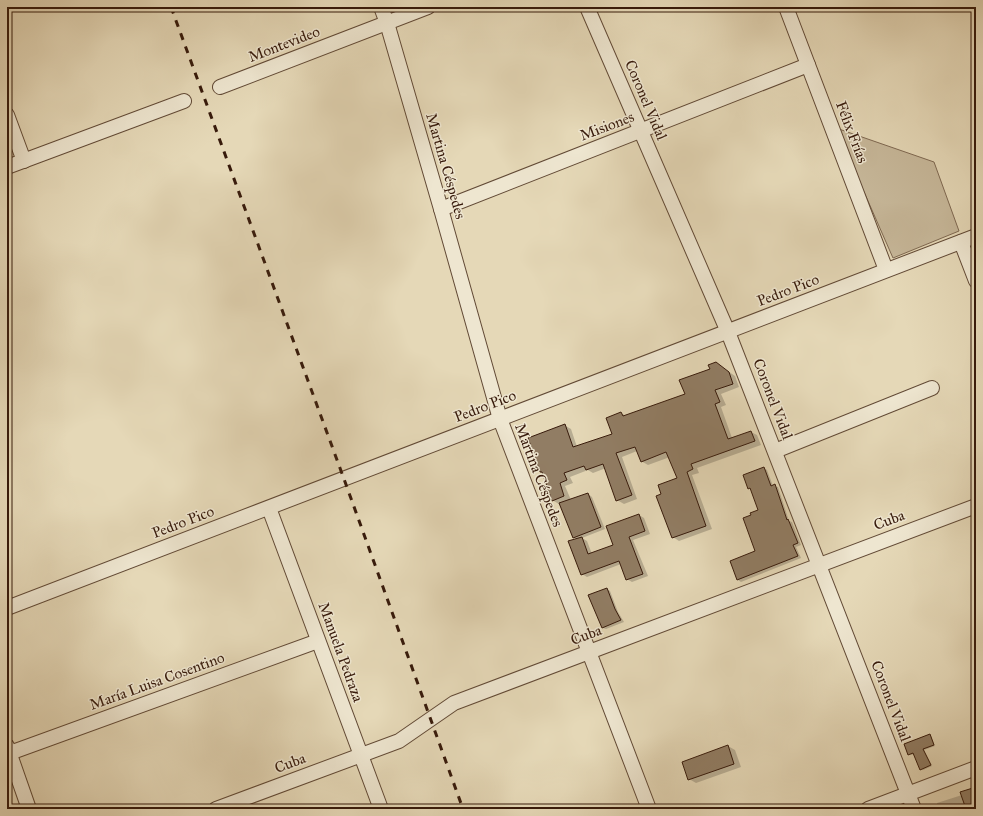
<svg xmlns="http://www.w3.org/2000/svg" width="983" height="816" viewBox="0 0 983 816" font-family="'IM FELL Great Primer',serif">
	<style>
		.green { fill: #c7b89a; stroke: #7f6952 }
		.shadow { fill: #0003 }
		.building { fill: #917d64; stroke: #371a0b }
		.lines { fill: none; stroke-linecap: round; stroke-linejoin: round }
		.minor-casing { stroke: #624a36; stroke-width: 16 }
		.minor { stroke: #eee6d0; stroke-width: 14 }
		.rail { stroke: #371a0b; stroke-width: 3; stroke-dasharray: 7 7; stroke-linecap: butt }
		.labels { text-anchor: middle; stroke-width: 3; stroke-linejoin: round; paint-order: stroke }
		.street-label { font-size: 15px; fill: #371a0b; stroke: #eee6d0 }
	</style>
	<rect width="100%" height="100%" fill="#e5d8b7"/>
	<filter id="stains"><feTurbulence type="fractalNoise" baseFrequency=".005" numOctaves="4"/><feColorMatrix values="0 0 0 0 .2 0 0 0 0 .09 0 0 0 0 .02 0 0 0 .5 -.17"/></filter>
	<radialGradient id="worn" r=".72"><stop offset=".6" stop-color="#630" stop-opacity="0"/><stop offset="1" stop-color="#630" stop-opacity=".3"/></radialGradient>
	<path class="green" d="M 836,128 L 934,162 L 959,231 L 893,258 Z"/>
	<g class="shadow">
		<path d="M 722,367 L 735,376 L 739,387 L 721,394 L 726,405 L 721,407 L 732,438 L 751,432 L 757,435 L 761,445 L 697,468 L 699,473 L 692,475 L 712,529 L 679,541 L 673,537 L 663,495 L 679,478 L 670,457 L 648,465 L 641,461 L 637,451 L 622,457 L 637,499 L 624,504 L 617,500 L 606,468 L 593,473 L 588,470 L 570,477 L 573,483 L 565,486 L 571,500 L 588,494 L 592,497 L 605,529 L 582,538 L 587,541 L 592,554 L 614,546 L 639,515 L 644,518 L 650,534 L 633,540 L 648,576 L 632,582 L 627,579 L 621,564 L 587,577 L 582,574 L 577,539 L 573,537 L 560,503 L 559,504 L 552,500 L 543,473 L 541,472 L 564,425 L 571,429 L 577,447 L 613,434 L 621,413 L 626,416 L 686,394 Z"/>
		<path d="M 764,468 L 767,470 L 773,486 L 778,487 L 789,521 L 792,522 L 801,545 L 796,547 L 801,558 L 741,582 L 738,580 L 756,552 L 752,516 L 759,510 L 751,490 L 749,488 Z"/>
		<path d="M 607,589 L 610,591 L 618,612 L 624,622 L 606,629 L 603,628 L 590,595 Z"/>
		<path d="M 929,735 L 931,736 L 935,746 L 924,750 L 932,766 L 923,770 L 921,769 L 914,754 L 911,755 L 909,754 Z"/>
		<path d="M 728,746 L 735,750 L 741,767 L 696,783 L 689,779 Z"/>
		<path d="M 976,788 L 976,809 L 938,809 L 937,803 L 962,795 Z"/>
		<path d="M 571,806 L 577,809 L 562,809 Z"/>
	</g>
	<g class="building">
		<path d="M 716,362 L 729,372 L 733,384 L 715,390 L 720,402 L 715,404 L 728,439 L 751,431 L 755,441 L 691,464 L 693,469 L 687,472 L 706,526 L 672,538 L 656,496 L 661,494 L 658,485 L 677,478 L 666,452 L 641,462 L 635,447 L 616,453 L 632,495 L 616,501 L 603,464 L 586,470 L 584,466 L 564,473 L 567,480 L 560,483 L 564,496 L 552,501 L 542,472 L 540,472 L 528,438 L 565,424 L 573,447 L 612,434 L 606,418 L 621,412 L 623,416 L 685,394 L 679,380 L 710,369 L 708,365 Z"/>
		<path d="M 764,467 L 771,486 L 775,484 L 787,520 L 788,519 L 798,543 L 793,545 L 798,556 L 737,580 L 730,561 L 755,551 L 743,518 L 751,515 L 750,513 L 758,510 L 750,488 L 748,489 L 743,475 Z"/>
		<path d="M 588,493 L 601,527 L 573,538 L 559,503 Z"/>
		<path d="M 639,514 L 645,531 L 629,537 L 643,574 L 626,580 L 619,561 L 581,575 L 568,541 L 582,537 L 588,554 L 613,545 L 606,526 Z"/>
		<path d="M 607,588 L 615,609 L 621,620 L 602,628 L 588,595 Z"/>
		<path d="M 930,734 L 934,745 L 923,749 L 931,765 L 920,770 L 913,753 L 908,755 L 904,744 Z"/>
		<path d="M 728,745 L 734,764 L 688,780 L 682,762 Z"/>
		<path d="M 976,787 L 976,808 L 966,809 L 960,792 Z"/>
	</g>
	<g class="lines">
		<g class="minor-casing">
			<g id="minor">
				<path d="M 381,7 L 387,23 L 441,209 L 500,419 L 649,809"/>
				<path d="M 587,7 L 728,332 L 914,809"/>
				<path d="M 786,7 L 886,270"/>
				<path d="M 220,87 L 428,7"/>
				<path d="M 7,115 L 24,161"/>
				<path d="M 7,167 L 184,101"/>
				<path d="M 441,209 L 808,65"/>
				<path d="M 961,242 L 976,281"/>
				<path d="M 775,451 L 932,388"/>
				<path d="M 269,508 L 381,809"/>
				<path d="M 7,608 L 976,236"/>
				<path d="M 7,746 L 29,809"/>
				<path d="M 7,754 L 318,641"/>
				<path d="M 216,809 L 399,741 L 454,703 L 976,506"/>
				<path d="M 868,809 L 976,768"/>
			</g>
		</g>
		<use href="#minor" class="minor"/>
		<path class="rail" d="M 171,7 L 344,479 L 463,809"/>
	</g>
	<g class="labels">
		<g class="street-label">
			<text transform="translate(284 44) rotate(-21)" y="5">Montevideo</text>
			<text transform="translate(646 100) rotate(67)" y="5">Coronel Vidal</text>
			<text transform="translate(607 126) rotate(-21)" y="5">Misiones</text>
			<text transform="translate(852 132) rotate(69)" y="5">Félix Frías</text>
			<text transform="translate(446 166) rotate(74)" y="5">Martina Céspedes</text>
			<text transform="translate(788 290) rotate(-21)" y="5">Pedro Pico</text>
			<text transform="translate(773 399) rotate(69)" y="5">Coronel Vidal</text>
			<text transform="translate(485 406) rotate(-21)" y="5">Pedro Pico</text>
			<text transform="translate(539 475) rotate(69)" y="5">Martina Céspedes</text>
			<text transform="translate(889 520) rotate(-21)" y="5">Cuba</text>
			<text transform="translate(183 522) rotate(-21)" y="5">Pedro Pico</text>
			<text transform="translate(586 635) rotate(-21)" y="5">Cuba</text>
			<text transform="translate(341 652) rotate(70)" y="5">Manuela Pedraza</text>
			<text transform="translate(157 681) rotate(-20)" y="5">María Luisa Cosentino</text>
			<text transform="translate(891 701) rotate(69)" y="5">Coronel Vidal</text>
			<text transform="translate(290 763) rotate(-21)" y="5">Cuba</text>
		</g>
	</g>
	<rect width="983" height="816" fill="none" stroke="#e5d8b7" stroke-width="24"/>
	<rect x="8" y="8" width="967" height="800" fill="none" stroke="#371a0b" stroke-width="2"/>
	<rect x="12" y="12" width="959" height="792" fill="none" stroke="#371a0b"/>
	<rect width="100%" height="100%" filter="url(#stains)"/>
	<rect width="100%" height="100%" fill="url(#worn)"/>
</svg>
